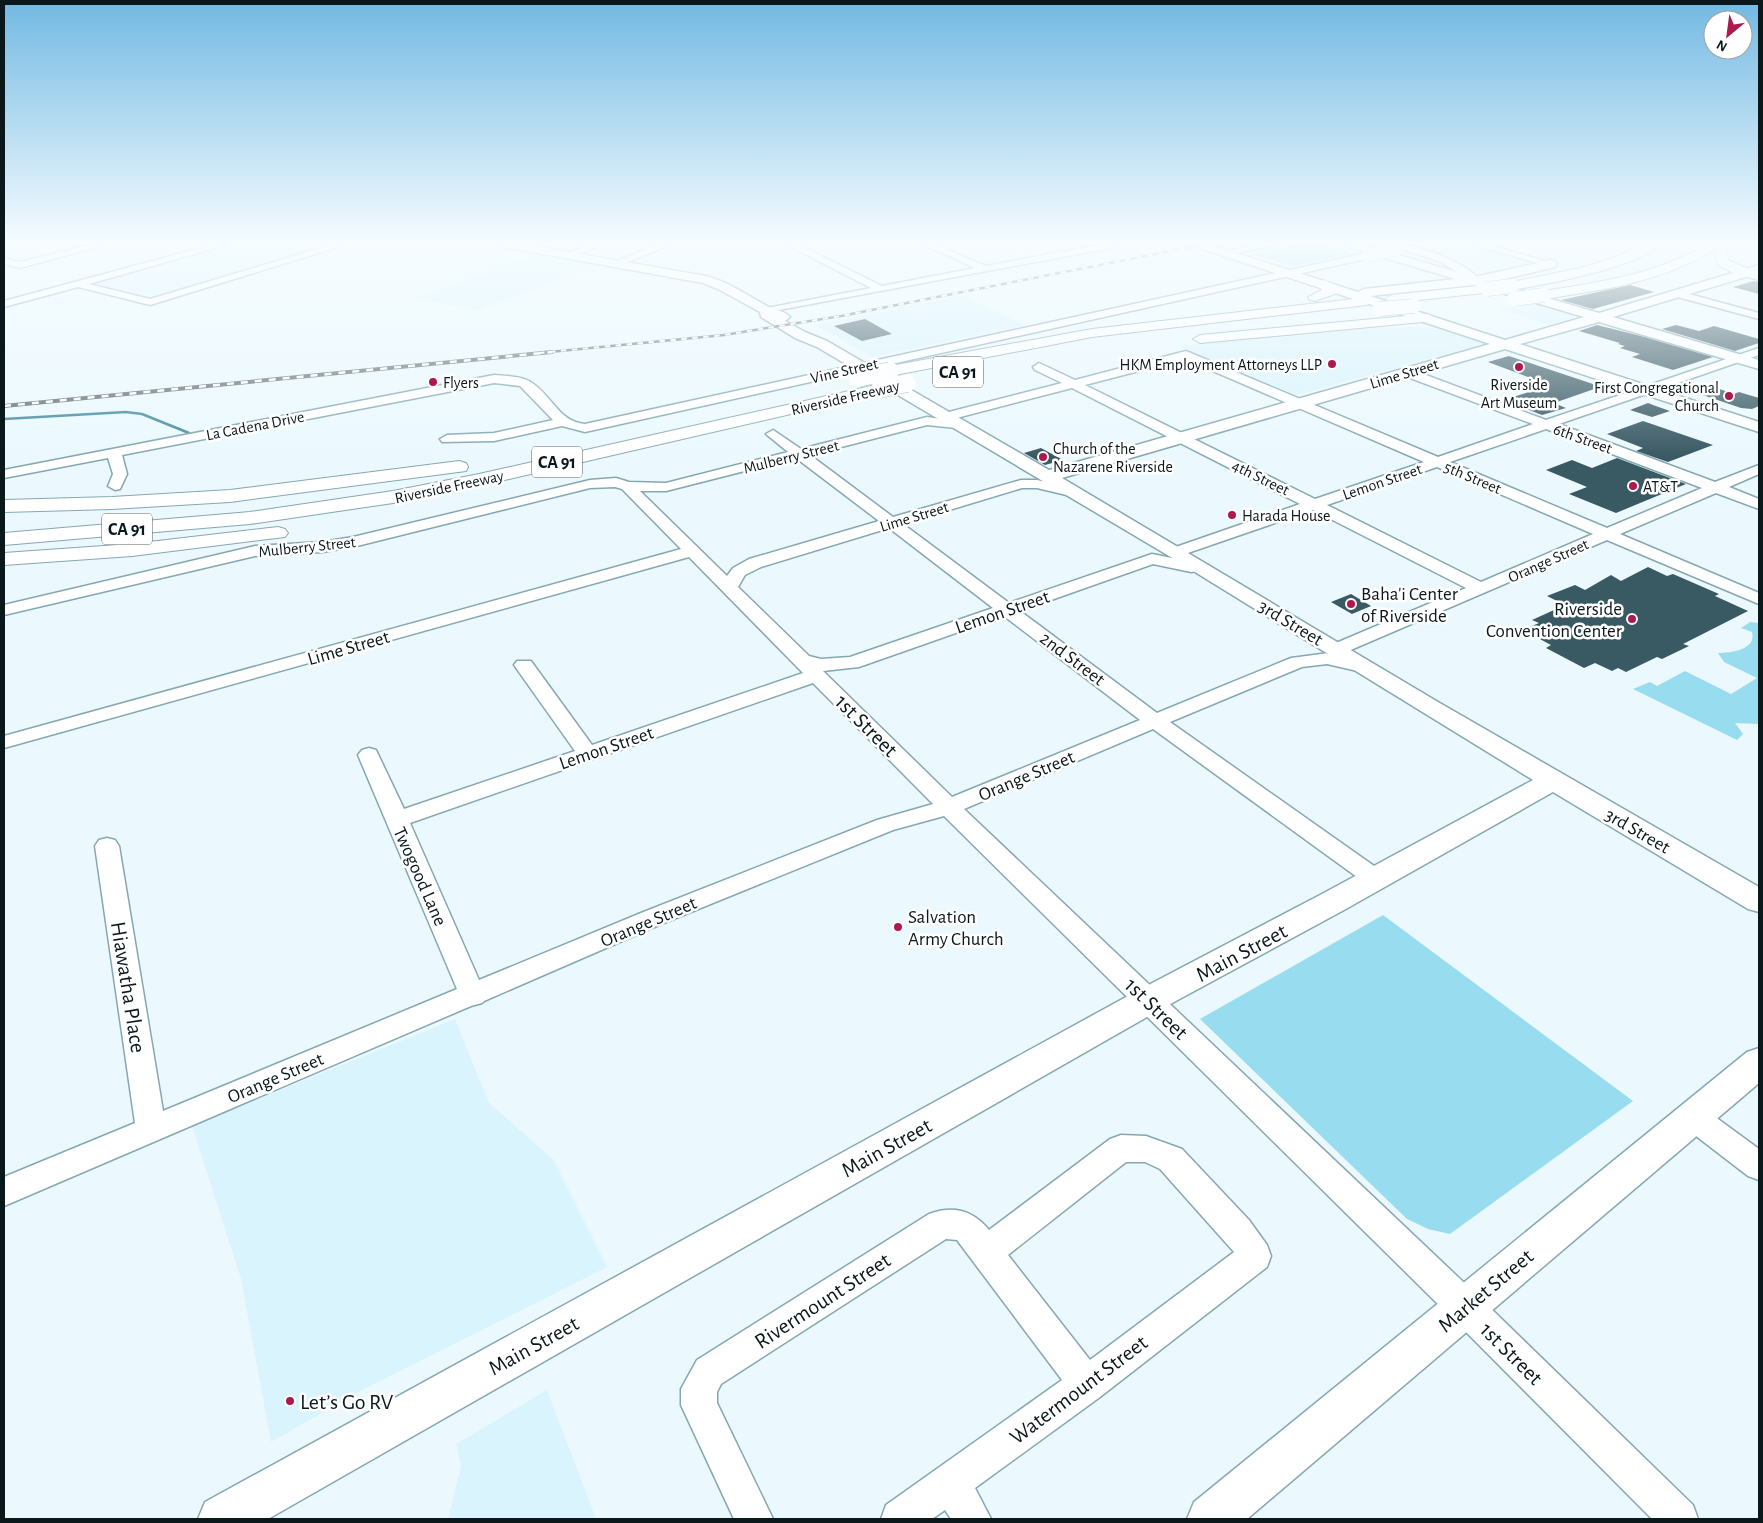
<svg xmlns="http://www.w3.org/2000/svg" width="1763" height="1523" viewBox="0 0 1763 1523" font-family="'Alegreya Sans',sans-serif">
	<style>
		.built { fill: #d9f4fc }
		.green { fill: #97dcef }
		.lines { fill: none; stroke-linecap: round; stroke-linejoin: round }
		.stream { stroke: #488ea1; stroke-width: 2.5 }
		.building { fill: #395963 }
		.minor-casing { stroke: #85a7b1; stroke-width: 3 }
		.major-casing { stroke: #85a7b1; stroke-width: 3 }
		.highway-casing { stroke: #85a7b1; stroke-width: 2 }
		.minor { fill: #fff; fill-rule: evenodd }
		.major { fill: #fff; fill-rule: evenodd }
		.highway { fill: #fff; fill-rule: evenodd }
		.rail-far1-casing { stroke: #637175; stroke-width: 2.5 }
		.rail-casing { stroke: #637175; stroke-width: 4 }
		.rail-far1 { stroke: #fff; stroke-width: 2; stroke-dasharray: 5.5; stroke-linecap: butt }
		.rail { stroke: #fff; stroke-width: 2.5; stroke-dasharray: 7; stroke-linecap: butt }
		.minor-bridge-casing { stroke: #85a7b1; stroke-width: 12; stroke-linecap: butt }
		.highway-bridge-far1-casing { stroke: #85a7b1; stroke-width: 15; stroke-linecap: butt }
		.highway-bridge-casing { stroke: #85a7b1; stroke-width: 19; stroke-linecap: butt }
		.minor-bridge { stroke: #fff; stroke-width: 11 }
		.highway-bridge-far1 { stroke: #fff; stroke-width: 14 }
		.highway-bridge { stroke: #fff; stroke-width: 18 }
		.poi-dot { fill: #ac1a4d; stroke: #fff; stroke-width: 2 }
		.labels { text-anchor: middle; stroke-width: 5; stroke-linejoin: round; paint-order: stroke }
		.far-poi-label { font-size: 16px; fill: #0a171b; stroke: #fff; text-anchor: start }
		.far-street-label { font-size: 16px; fill: #0a171b; stroke: #fff }
		.shield { fill: #fff; stroke: #545d5f; stroke-width: 1 }
		.shield-label { font-size: 18px; font-weight: bold; fill: #0a171b }
		.poi-label { font-size: 19px; fill: #0a171b; stroke: #fff; text-anchor: start }
		.street-label { font-size: 19px; fill: #0a171b; stroke: #fff }
		.near-street-label { font-size: 22px; fill: #0a171b; stroke: #fff }
		.near-poi-label { font-size: 22px; fill: #0a171b; stroke: #fff; text-anchor: start }
	</style>
	<rect width="100%" height="100%" fill="#ebf9fe"/>
	<g class="built">
		<path d="M 237,244 L 333,244 L 155,296 L 101,285 L 100,282 L 105,280 Z"/>
		<path d="M 1442,244 L 1461,244 L 1533,263 L 1491,274 L 1420,249 Z"/>
		<path d="M 536,254 L 597,265 L 478,311 L 414,298 Z"/>
		<path d="M 962,295 L 1025,325 L 872,357 L 815,325 Z"/>
		<path d="M 1529,302 L 1573,316 L 1574,317 L 1550,325 L 1498,309 Z"/>
		<path d="M 1419,327 L 1436,328 L 1483,344 L 1297,395 L 1178,346 L 1361,328 Z"/>
		<path d="M 455,1019 L 489,1103 L 553,1159 L 607,1267 L 353,1395 L 271,1442 L 241,1279 L 192,1126 Z"/>
		<path d="M 547,1390 L 596,1519 L 448,1519 L 461,1466 L 456,1444 Z"/>
	</g>
	<g class="green">
		<path d="M 1299,244 L 1322,244 L 1355,254 L 1293,266 L 1253,255 L 1253,253 Z"/>
		<path d="M 1750,622 L 1759,623 L 1759,724 L 1735,723 L 1743,734 L 1737,740 L 1633,689 L 1650,682 L 1657,686 L 1685,671 L 1731,694 L 1757,678 L 1724,662 L 1718,653 C 1730,653 1757,650 1752,632 L 1741,628 Z"/>
		<path d="M 1383,915 L 1633,1101 L 1450,1234 L 1428,1229 L 1407,1219 L 1200,1019 Z"/>
	</g>
	<g class="lines">
		<path class="stream" d="M 4,419 L 126,412 L 142,414 L 189,433"/>
	</g>
	<g class="building">
		<path d="M 1754,281 L 1759,282 L 1759,294 L 1733,287 Z"/>
		<path d="M 1630,285 L 1654,292 L 1593,309 L 1561,300 Z"/>
		<path d="M 865,319 L 892,334 L 862,341 L 834,326 Z"/>
		<path d="M 1597,325 L 1641,336 L 1713,357 L 1673,370 L 1632,357 L 1640,354 L 1620,348 L 1625,346 L 1618,344 L 1620,343 L 1579,331 Z"/>
		<path d="M 1676,325 L 1699,331 L 1714,326 L 1759,339 L 1759,343 L 1735,351 L 1662,329 Z"/>
		<path d="M 1509,356 L 1596,385 L 1600,387 L 1554,403 L 1566,408 L 1542,415 L 1503,400 L 1529,392 L 1515,387 L 1536,380 L 1488,362 Z"/>
		<path d="M 1705,384 L 1734,394 L 1739,392 L 1759,398 L 1759,406 L 1752,409 L 1741,408 L 1688,390 Z"/>
		<path d="M 1648,403 L 1653,405 L 1670,411 L 1652,417 L 1630,410 Z"/>
		<path d="M 1643,421 L 1713,445 L 1668,462 L 1636,451 L 1643,448 L 1607,434 Z"/>
		<path d="M 1041,448 L 1063,460 L 1045,465 L 1024,453 Z"/>
		<path d="M 1617,458 L 1662,475 L 1686,484 L 1616,513 L 1569,494 L 1587,487 L 1546,470 L 1572,460 L 1592,468 Z"/>
		<path d="M 1648,567 L 1667,576 L 1673,574 L 1719,594 L 1715,596 L 1748,611 L 1683,644 L 1689,646 L 1662,659 L 1657,657 L 1626,672 L 1618,668 L 1612,671 L 1595,663 L 1584,668 L 1546,648 L 1551,645 L 1523,630 L 1539,623 L 1532,620 L 1565,605 L 1547,596 L 1575,585 L 1585,590 L 1611,575 L 1621,581 Z"/>
		<path d="M 1351,594 L 1371,606 L 1352,614 L 1331,602 Z"/>
	</g>
	<g class="lines">
		<g class="minor-casing">
			<g id="minor">
				<path d="M 93,244 L 108,244 L 20,268 L 4,264 L 4,258 L 20,262 Z"/>
				<path d="M 215,244 L 230,244 L 89,284 L 150,299 L 334,244 L 348,244 L 150,305 L 78,287 L 4,307 L 4,301 Z"/>
				<path d="M 591,244 L 604,244 L 572,257 L 564,255 Z"/>
				<path d="M 659,244 L 672,244 L 621,265 L 613,263 Z"/>
				<path d="M 785,244 L 797,244 L 882,286 L 975,268 L 922,244 L 933,244 L 986,266 L 1103,244 L 1121,244 L 1116,247 L 763,313 L 763,309 L 767,308 L 871,288 Z"/>
				<path d="M 1259,244 L 1278,244 L 1229,255 L 1224,252 Z"/>
				<path d="M 1386,244 C 1410,242 1460,259 1477,277 L 1468,279 L 1441,262 Z"/>
				<path d="M 1471,244 L 1486,244 L 1556,264 L 1551,267 Z"/>
				<path d="M 1367,253 L 1370,254 L 1370,258 L 585,432 L 562,426 L 494,441 L 442,442 L 440,439 L 447,435 L 494,433 L 553,420 L 520,386 L 494,383 L 122,455 L 127,474 L 120,489 L 115,490 L 108,486 L 113,474 L 108,458 L 4,478 L 4,470 L 494,375 C 506,376 519,376 529,381 C 551,393 558,422 585,424 Z"/>
				<path d="M 1745,270 L 1759,274 L 1759,280 L 1741,275 L 1740,273 Z"/>
				<path d="M 1678,291 L 1759,313 L 1759,319 L 1674,296 L 1674,292 Z"/>
				<path d="M 1759,348 L 1759,355 L 1559,424 L 1715,482 L 1759,465 L 1759,474 L 1729,487 L 1759,499 L 1759,509 L 1716,493 L 1620,534 L 1759,593 L 1759,604 L 1607,540 L 1339,655 L 1369,662 L 1372,666 L 1369,670 L 1362,672 L 1327,664 L 1302,667 L 1170,722 L 1384,873 L 1388,879 L 1384,885 L 1376,887 L 1368,885 L 1153,729 L 964,809 L 1477,1295 L 1693,1505 L 1698,1519 L 1652,1519 L 1453,1319 L 944,816 L 893,830 L 659,925 L 484,1001 L 482,1003 L 471,1006 L 4,1206 L 4,1177 L 135,1123 L 95,846 L 99,840 L 107,838 L 115,840 L 119,846 L 163,1111 L 457,989 L 358,755 L 362,750 L 369,748 L 376,750 L 404,809 L 575,751 L 514,665 L 517,661 L 531,661 L 592,745 L 803,673 L 689,557 L 4,748 L 4,736 L 681,549 L 622,489 L 615,487 L 590,488 L 353,547 L 322,552 L 255,556 L 4,615 L 4,605 L 255,546 L 322,542 L 353,537 L 590,480 L 616,478 L 629,482 L 666,483 L 788,452 L 766,434 L 773,430 L 801,449 L 927,417 L 941,419 L 941,414 L 1062,383 L 1035,370 L 1033,367 L 1039,363 L 1075,380 L 1186,351 L 1438,457 L 1533,424 L 1402,375 L 1400,372 L 1402,369 L 1410,369 L 1546,420 ZM 1185,359 L 1424,462 L 1315,499 L 1085,385 ZM 1072,388 L 1300,504 L 1170,549 L 1168,552 L 1170,555 L 1182,555 L 1313,510 L 1466,588 L 1329,646 L 1327,650 L 1329,653 L 1291,658 L 1157,713 L 1020,611 L 1153,564 L 1191,572 L 1197,571 L 1199,567 L 1197,563 L 1152,554 L 1009,603 L 903,524 L 1022,488 L 1037,488 L 1075,497 L 1083,492 L 1080,489 L 1037,480 L 1021,480 L 893,517 L 810,455 L 927,425 L 966,429 L 968,426 L 966,423 L 949,420 ZM 1546,429 L 1702,488 L 1607,528 L 1450,462 ZM 796,458 L 879,521 L 749,559 L 733,568 L 727,576 L 640,491 L 666,491 ZM 1437,467 L 1593,534 L 1481,582 L 1327,505 ZM 889,528 L 993,608 L 850,657 L 821,659 L 809,656 L 738,587 L 745,575 L 761,567 ZM 1004,616 L 1140,720 L 952,797 L 823,671 L 859,667 ZM 813,683 L 933,804 L 877,820 L 641,913 L 479,980 L 410,823 Z"/>
				<path d="M 1693,1104 L 1703,1108 L 1759,1149 L 1759,1180 L 1748,1176 L 1683,1126 L 1678,1117 L 1683,1108 Z"/>
				<path d="M 1121,1135 L 1146,1136 L 1182,1149 L 1249,1220 L 1267,1245 L 1271,1256 L 1267,1267 L 1100,1397 L 975,1488 L 991,1519 L 951,1519 L 945,1510 L 932,1519 L 881,1519 L 886,1505 L 1062,1380 L 957,1240 L 946,1239 L 721,1384 L 717,1392 L 717,1403 L 773,1519 L 734,1519 L 681,1405 L 681,1389 L 697,1360 L 929,1214 C 953,1205 973,1210 989,1230 L 1110,1139 ZM 1126,1162 L 1145,1162 L 1160,1169 L 1234,1252 L 1090,1360 L 1008,1255 Z"/>
			</g>
		</g>
		<g class="major-casing">
			<g id="major">
				<path d="M 498,244 L 522,244 L 706,276 C 729,282 748,296 769,307 C 776,310 785,311 790,317 L 785,321 L 805,332 L 827,341 L 1049,470 L 1490,344 L 1193,246 L 1191,244 L 1208,244 L 1358,292 L 1364,289 L 1455,279 L 1345,246 L 1343,244 L 1360,244 L 1475,277 L 1551,260 L 1555,261 L 1557,264 L 1555,267 L 1493,282 L 1599,313 L 1759,265 L 1759,273 L 1613,317 L 1759,360 L 1759,369 L 1599,322 L 1520,344 L 1759,422 L 1759,432 L 1505,349 L 1062,478 L 1438,702 L 1759,887 L 1759,912 L 1748,909 L 1553,792 L 1344,910 L 1161,1009 L 268,1519 L 198,1519 L 205,1502 L 1137,991 L 1322,894 L 1533,780 L 1169,556 L 817,347 L 795,338 L 761,317 L 760,312 L 718,289 L 703,283 L 504,247 ZM 1474,285 L 1584,317 L 1505,340 L 1370,296 Z"/>
				<path d="M 1759,1048 L 1759,1083 L 1247,1519 L 1187,1519 L 1194,1502 L 1747,1052 Z"/>
			</g>
		</g>
		<g class="highway-casing">
			<g id="highway">
				<path d="M 1645,244 L 1660,244 C 1641,267 1543,285 1512,290 L 1505,286 L 1512,282 L 1580,268 L 1616,257 Z"/>
				<path d="M 1707,244 L 1725,244 L 1728,260 L 1750,270 L 1751,273 L 1750,276 L 1740,276 L 1718,265 L 1714,250 C 1663,282 1602,290 1544,299 L 1537,295 L 1544,291 C 1601,282 1657,274 1707,244 Z"/>
				<path d="M 1324,280 C 1330,282 1333,286 1337,291 L 1335,294 L 1315,301 L 1310,300 L 1308,297 L 1322,290 L 1317,284 Z"/>
				<path d="M 1487,285 L 1492,286 L 1494,289 L 1492,292 L 1392,303 L 1385,299 L 1392,295 Z"/>
				<path d="M 1362,298 L 1369,302 L 1367,305 L 1092,337 L 890,376 L 882,371 L 890,366 L 1092,329 Z"/>
				<path d="M 1428,314 L 1435,318 L 1433,321 L 1200,343 L 1193,339 L 1200,335 Z"/>
				<path d="M 880,384 L 886,386 L 888,389 L 886,392 L 479,486 L 393,503 L 250,524 L 4,545 L 4,533 L 250,512 L 393,491 L 479,474 Z"/>
				<path d="M 459,461 L 466,463 L 468,467 L 466,471 L 230,502 L 112,509 L 4,512 L 4,500 L 112,497 L 230,490 Z"/>
				<path d="M 278,527 L 285,529 L 288,533 L 285,537 L 132,556 L 4,565 L 4,553 L 132,544 Z"/>
			</g>
		</g>
		<use href="#minor" class="minor"/>
		<use href="#major" class="major"/>
		<use href="#highway" class="highway"/>
		<g class="rail-far1-casing">
			<path id="rail-far1" d="M 539,353 L 724,335 L 841,316 L 1206,244"/>
		</g>
		<g class="rail-casing">
			<path id="rail" d="M 4,406 L 552,352"/>
		</g>
		<use href="#rail-far1" class="rail-far1"/>
		<use href="#rail" class="rail"/>
		<g class="minor-bridge-casing">
			<path id="minor-bridge" d="M 1367,256 L 1396,250"/>
		</g>
		<g class="highway-bridge-far1-casing">
			<g id="highway-bridge-far1">
				<path d="M 1487,289 L 1512,286"/>
				<path d="M 1514,299 L 1544,295"/>
				<path d="M 1379,309 L 1414,306"/>
			</g>
		</g>
		<g class="highway-bridge-casing">
			<g id="highway-bridge">
				<path d="M 858,378 L 890,371"/>
				<path d="M 880,389 L 907,383"/>
			</g>
		</g>
		<use href="#minor-bridge" class="minor-bridge"/>
		<use href="#highway-bridge-far1" class="highway-bridge-far1"/>
		<use href="#highway-bridge" class="highway-bridge"/>
	</g>
	<linearGradient id="sky" x2="0" y2="1"><stop stop-color="#72b9e2"/><stop offset="0.53" stop-color="#f6fcff"/><stop offset="1" stop-color="#f6fcff" stop-opacity="0"/></linearGradient>
	<rect width="1763" height="457" fill="url(#sky)"/>
	<g class="poi-dot">
		<circle cx="1332" cy="364" r="5"/>
		<circle cx="1519" cy="367" r="5"/>
		<circle cx="433" cy="382" r="5"/>
		<circle cx="1729" cy="396" r="5"/>
		<circle cx="1043" cy="457" r="5"/>
		<circle cx="1633" cy="486" r="5"/>
		<circle cx="1232" cy="515" r="5"/>
		<circle cx="1351" cy="604" r="5"/>
		<circle cx="1632" cy="619" r="5"/>
		<circle cx="898" cy="927" r="5"/>
		<circle cx="290" cy="1401" r="5"/>
	</g>
	<g class="labels">
		<g class="far-poi-label">
			<text x="1322" y="370" text-anchor="end">HKM Employment Attorneys LLP</text>
			<text x="443" y="388">Flyers</text>
			<text x="1519" y="390" text-anchor="middle">Riverside<tspan x="1519" dy="18">Art Museum</tspan></text>
			<text x="1719" y="393" text-anchor="end">First Congregational<tspan x="1719" dy="18">Church</tspan></text>
			<text x="1053" y="454">Church of the<tspan x="1053" dy="18">Nazarene Riverside</tspan></text>
			<text x="1643" y="492">AT&amp;T</text>
			<text x="1242" y="521">Harada House</text>
		</g>
		<g class="far-street-label">
			<text transform="translate(844 370) rotate(-13)" y="6">Vine Street</text>
			<text transform="translate(1404 373) rotate(-17)" y="6">Lime Street</text>
			<text transform="translate(845 397) rotate(-13)" y="6">Riverside Freeway</text>
			<text transform="translate(255 425) rotate(-11)" y="6">La Cadena Drive</text>
			<text transform="translate(1583 438) rotate(20)" y="6">6th Street</text>
			<text transform="translate(791 456) rotate(-14)" y="6">Mulberry Street</text>
			<text transform="translate(1261 477) rotate(26)" y="6">4th Street</text>
			<text transform="translate(1473 477) rotate(23)" y="6">5th Street</text>
			<text transform="translate(1382 481) rotate(-19)" y="6">Lemon Street</text>
			<text transform="translate(449 486) rotate(-12)" y="6">Riverside Freeway</text>
			<text transform="translate(914 516) rotate(-17)" y="6">Lime Street</text>
			<text transform="translate(307 546) rotate(-6)" y="6">Mulberry Street</text>
			<text transform="translate(1548 560) rotate(-24)" y="6">Orange Street</text>
		</g>
		<g class="shield">
			<rect x="933" y="356.5" width="50" height="31" rx="4"/>
			<rect x="532" y="446.5" width="50" height="31" rx="4"/>
			<rect x="102" y="513.5" width="50" height="31" rx="4"/>
		</g>
		<g class="shield-label">
			<text x="958" y="378">CA 91</text>
			<text x="557" y="468">CA 91</text>
			<text x="127" y="535">CA 91</text>
		</g>
		<g class="poi-label">
			<text x="1361" y="600">Baha'i Center<tspan x="1361" dy="22">of Riverside</tspan></text>
			<text x="1622" y="615" text-anchor="end">Riverside<tspan x="1622" dy="22">Convention Center</tspan></text>
			<text x="908" y="923">Salvation<tspan x="908" dy="22">Army Church</tspan></text>
		</g>
		<g class="street-label">
			<text transform="translate(1002 611) rotate(-19)" y="7">Lemon Street</text>
			<text transform="translate(1291 622) rotate(31)" y="7">3rd Street</text>
			<text transform="translate(348 647) rotate(-16)" y="7">Lime Street</text>
			<text transform="translate(1073 658) rotate(37)" y="7">2nd Street</text>
			<text transform="translate(606 747) rotate(-19)" y="7">Lemon Street</text>
			<text transform="translate(1026 775) rotate(-23)" y="7">Orange Street</text>
			<text transform="translate(1638 830) rotate(30)" y="7">3rd Street</text>
			<text transform="translate(421 876) rotate(66)" y="7">Twogood Lane</text>
			<text transform="translate(648 921) rotate(-23)" y="7">Orange Street</text>
			<text transform="translate(275 1077) rotate(-23)" y="7">Orange Street</text>
		</g>
		<g class="near-street-label">
			<text transform="translate(867 725) rotate(45)" y="8">1st Street</text>
			<text transform="translate(1241 952) rotate(-28)" y="8">Main Street</text>
			<text transform="translate(129 987) rotate(81)" y="8">Hiawatha Place</text>
			<text transform="translate(1157 1008) rotate(44)" y="8">1st Street</text>
			<text transform="translate(886 1147) rotate(-29)" y="8">Main Street</text>
			<text transform="translate(1485 1290) rotate(-40)" y="8">Market Street</text>
			<text transform="translate(822 1300) rotate(-33)" y="8">Rivermount Street</text>
			<text transform="translate(533 1345) rotate(-29)" y="8">Main Street</text>
			<text transform="translate(1512 1353) rotate(45)" y="8">1st Street</text>
			<text transform="translate(1078 1389) rotate(-37)" y="8">Watermount Street</text>
		</g>
		<g class="near-poi-label">
			<text x="300" y="1409">Let’s Go RV</text>
		</g>
	</g>
	<rect width="1763" height="1523" fill="none" stroke="#0a171b" stroke-width="10"/>
	<g transform="translate(1728 35) rotate(209)"><circle r="24" fill="#ffffff" stroke="#9da2a4"/>
	<path d="M0-4L9 19L0 12L-9 19Z" fill="#ac1a4d"/>
	<text y="-8" font-size="14" font-weight="bold" text-anchor="middle" fill="#0a171b">N</text>
	</g>
</svg>
